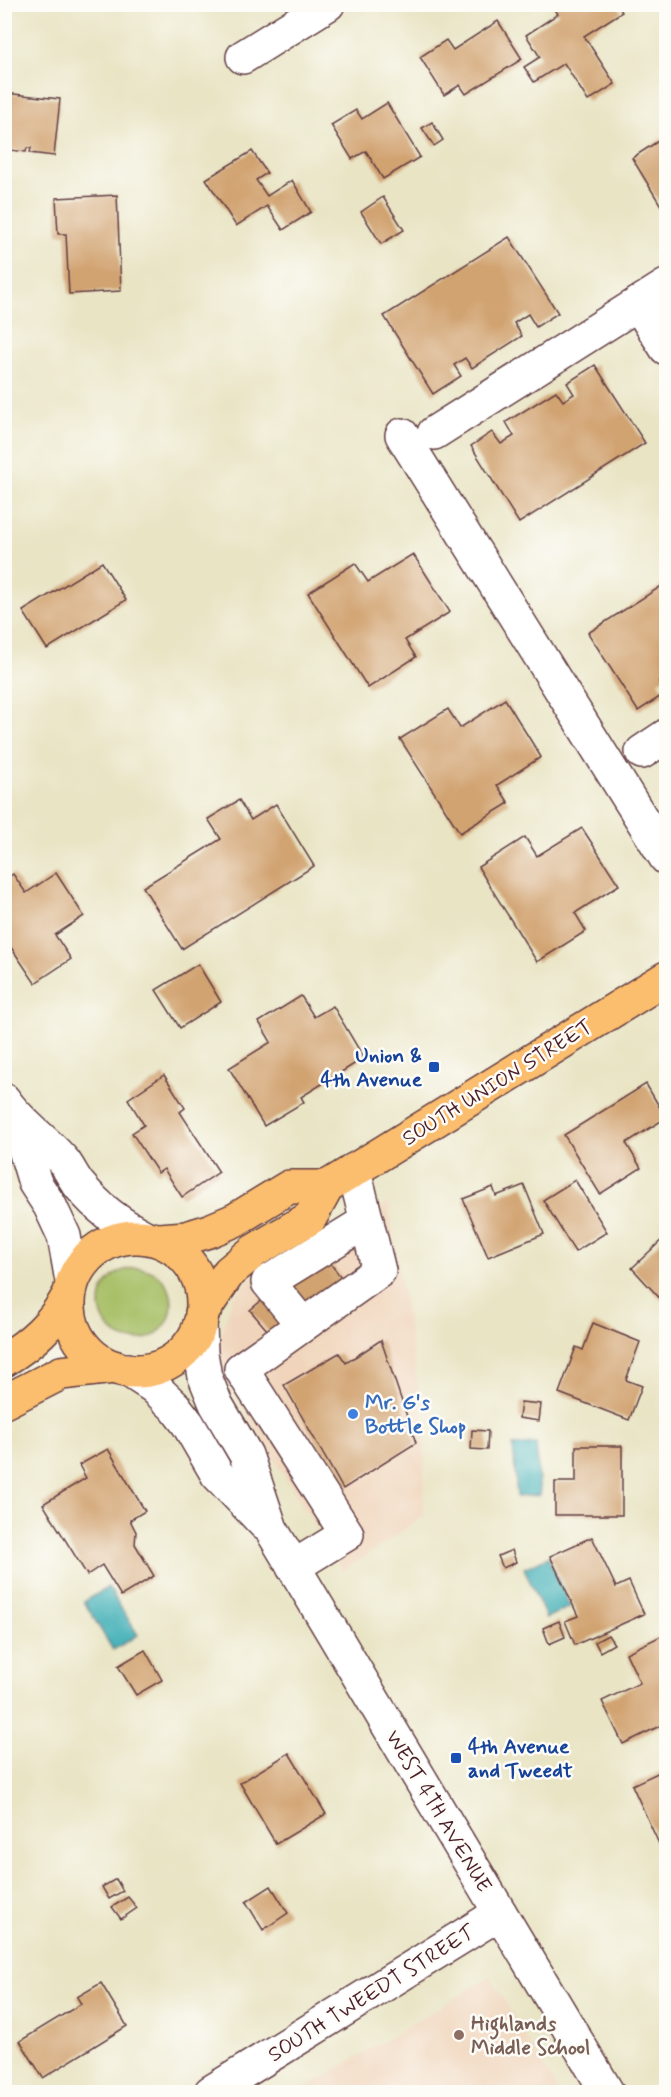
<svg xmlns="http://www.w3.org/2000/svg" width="671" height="2097" viewBox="0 0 671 2097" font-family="Mynerve,sans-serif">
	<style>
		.built { fill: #f0d5bc }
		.green { fill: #a6be63; stroke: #786e47; stroke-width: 1.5 }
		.water { fill: #3daeb6; stroke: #446670; stroke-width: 1.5 }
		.building { fill: #d1a371 }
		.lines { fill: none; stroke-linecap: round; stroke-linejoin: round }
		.minor-casing { stroke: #623d42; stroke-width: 36 }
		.major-casing { stroke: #623d42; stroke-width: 36 }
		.minor { stroke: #fff; stroke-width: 33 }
		.major { stroke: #fbbd6e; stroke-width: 33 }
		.transit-dot { fill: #1a4fb4; stroke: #fdfcf7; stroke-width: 2 }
		.shop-dot { fill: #3f7fe0; stroke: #fdfcf7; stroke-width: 2 }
		.education-dot { fill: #8d6e63; stroke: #fdfcf7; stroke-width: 2 }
		.labels { text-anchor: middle; stroke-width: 5; stroke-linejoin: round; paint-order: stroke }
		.transit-label { font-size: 21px; font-weight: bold; fill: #164399; stroke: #fdfcf7; text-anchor: end }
		.street-label { font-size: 21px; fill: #4a1f2b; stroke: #fdfcf7 }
		.shop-label { font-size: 21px; font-weight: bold; fill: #366cbe; stroke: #fdfcf7; text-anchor: start }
		.education-label { font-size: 21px; font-weight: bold; fill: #785e54; stroke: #fdfcf7; text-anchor: start }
	</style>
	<rect width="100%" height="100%" fill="#fdfcf7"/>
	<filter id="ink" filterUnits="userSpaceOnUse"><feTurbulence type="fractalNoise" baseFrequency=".0167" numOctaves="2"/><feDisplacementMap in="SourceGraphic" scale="12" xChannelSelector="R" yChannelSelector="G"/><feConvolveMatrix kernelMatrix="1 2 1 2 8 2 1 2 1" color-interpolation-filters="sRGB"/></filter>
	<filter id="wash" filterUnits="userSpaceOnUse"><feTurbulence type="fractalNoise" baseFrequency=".008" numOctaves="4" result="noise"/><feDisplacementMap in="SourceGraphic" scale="24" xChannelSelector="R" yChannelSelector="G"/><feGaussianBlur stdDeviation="1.35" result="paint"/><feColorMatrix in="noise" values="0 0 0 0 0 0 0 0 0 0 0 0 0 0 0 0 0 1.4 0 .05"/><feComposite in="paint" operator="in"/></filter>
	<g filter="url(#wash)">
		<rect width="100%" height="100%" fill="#e9e4c4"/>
		<g class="built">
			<path d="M 388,1203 L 425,1427 L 424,1516 L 343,1571 L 224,1378 L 219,1345 L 225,1321 L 233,1298 L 248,1280 L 263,1271 L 288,1263 Z"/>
			<path d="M 490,1977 L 559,2092 L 299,2092 Z"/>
		</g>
		<circle class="green" cx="136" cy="1304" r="36"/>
		<g class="water">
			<path d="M 536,1444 L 540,1495 L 517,1497 L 513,1446 Z"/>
			<path d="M 548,1557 L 570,1607 L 546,1618 L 524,1568 Z"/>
			<path d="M 108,1587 L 138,1635 L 113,1650 L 84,1602 Z"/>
		</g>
		<g id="blocks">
			<g class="building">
				<path d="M 552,4 L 617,4 L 622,12 L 584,36 L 615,84 L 588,101 L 564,63 L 534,82 L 524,67 L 540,57 L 526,35 L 558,14 Z"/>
				<path d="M 498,21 L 522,59 L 466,94 L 460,85 L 444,95 L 420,57 L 446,40 L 453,50 Z"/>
				<path d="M 4,93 L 60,99 L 54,156 L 30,153 L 31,148 L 27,148 L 26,152 L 10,150 L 8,165 L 4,165 Z"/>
				<path d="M 387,103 L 420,157 L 383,179 L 366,151 L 352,159 L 331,125 L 356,110 L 362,119 Z"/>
				<path d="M 432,122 L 443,140 L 434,146 L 422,128 Z"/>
				<path d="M 666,136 L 666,214 L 632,158 Z"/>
				<path d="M 252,151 L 267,173 L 256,180 L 267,196 L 292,180 L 311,212 L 283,230 L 267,206 L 236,226 L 206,179 Z"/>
				<path d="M 117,195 L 121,291 L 69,294 L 66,234 L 58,234 L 56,198 Z"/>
				<path d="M 383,197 L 404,230 L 381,244 L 361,212 Z"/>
				<path d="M 509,237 L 558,313 L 536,327 L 528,314 L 514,323 L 522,336 L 472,368 L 465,358 L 454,365 L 461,376 L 433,394 L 384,316 Z"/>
				<path d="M 595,365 L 645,443 L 519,523 L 471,446 L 492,432 L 501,444 L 514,436 L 506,422 L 556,391 L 563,401 L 574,394 L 567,383 Z"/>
				<path d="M 413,554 L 450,612 L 405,640 L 416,657 L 368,688 L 308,593 L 355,563 L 368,582 Z"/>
				<path d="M 102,562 L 126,600 L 47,649 L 23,611 Z"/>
				<path d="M 666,583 L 666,677 L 659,682 L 666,693 L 638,711 L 588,633 Z"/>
				<path d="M 505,699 L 541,757 L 497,785 L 509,803 L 460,833 L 400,739 L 448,709 L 460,728 Z"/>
				<path d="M 239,800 L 251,820 L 276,804 L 314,866 L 182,949 L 143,887 L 221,839 L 208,819 Z"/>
				<path d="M 582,828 L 619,885 L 575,913 L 586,931 L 537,962 L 478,867 L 525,837 L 537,856 Z"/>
				<path d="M 56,873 L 84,916 L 55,935 L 71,959 L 35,983 L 4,937 L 4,880 L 13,874 L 26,893 Z"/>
				<path d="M 198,964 L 221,1002 L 180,1028 L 156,990 Z"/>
				<path d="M 301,996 L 314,1017 L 333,1006 L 364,1058 L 301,1097 L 304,1102 L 264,1126 L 229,1068 L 271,1042 L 259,1022 Z"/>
				<path d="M 164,1075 L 185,1108 L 180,1112 L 219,1172 L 182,1197 L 164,1169 L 158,1173 L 132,1133 L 144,1125 L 128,1099 Z"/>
				<path d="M 646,1084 L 666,1118 L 626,1143 L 641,1168 L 600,1194 L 564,1135 Z"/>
				<path d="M 575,1180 L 607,1232 L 575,1252 L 543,1200 Z"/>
				<path d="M 524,1185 L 544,1234 L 488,1257 L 463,1199 L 493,1187 L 496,1196 Z"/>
				<path d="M 666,1236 L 666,1305 L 632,1268 Z"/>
				<path d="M 321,1251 L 343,1280 L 273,1337 L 250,1310 Z"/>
				<path d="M 593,1323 L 640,1342 L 626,1380 L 642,1386 L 629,1420 L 559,1393 L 576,1347 L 583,1350 Z"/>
				<path d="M 381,1340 L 416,1443 L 343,1489 L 284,1385 L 339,1353 L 346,1363 Z"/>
				<path d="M 521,1402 L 541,1404 L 539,1421 L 519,1418 Z"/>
				<path d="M 472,1430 L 488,1431 L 487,1450 L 471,1449 Z"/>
				<path d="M 576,1446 L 622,1446 L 622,1515 L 555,1515 L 555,1482 L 576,1482 Z"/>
				<path d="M 108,1449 L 145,1511 L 130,1520 L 136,1532 L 135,1544 L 154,1576 L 121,1596 L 102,1565 L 87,1575 L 43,1504 L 86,1478 L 79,1465 Z"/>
				<path d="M 592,1537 L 616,1587 L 629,1581 L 644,1614 L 575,1645 L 565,1621 L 578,1616 L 550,1556 Z"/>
				<path d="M 512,1550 L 516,1562 L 503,1568 L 498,1556 Z"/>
				<path d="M 559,1621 L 565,1637 L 549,1644 L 543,1628 Z"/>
				<path d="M 608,1635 L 614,1644 L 600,1652 L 595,1642 Z"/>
				<path d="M 661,1636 L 666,1648 L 666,1723 L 623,1744 L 602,1701 L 640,1683 L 626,1653 Z"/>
				<path d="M 145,1650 L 162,1680 L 136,1695 L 118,1666 Z"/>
				<path d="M 289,1753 L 326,1814 L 276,1844 L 240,1783 Z"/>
				<path d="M 666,1769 L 666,1859 L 632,1785 Z"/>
				<path d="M 116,1879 L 123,1891 L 109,1899 L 102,1887 Z"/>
				<path d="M 271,1886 L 288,1913 L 263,1930 L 246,1902 Z"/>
				<path d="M 128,1897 L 137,1908 L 121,1919 L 112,1907 Z"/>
				<path d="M 101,1983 L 127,2026 L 43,2078 L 20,2041 L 81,2004 L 77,1997 Z"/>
			</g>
		</g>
	</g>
	<g filter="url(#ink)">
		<use href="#blocks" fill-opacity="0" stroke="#623d42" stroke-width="1.5"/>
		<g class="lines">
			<g class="minor-casing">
				<g id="minor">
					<path d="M 243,57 L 328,4"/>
					<path d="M 638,304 L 666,348"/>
					<path d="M 434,433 L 666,286"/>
					<path d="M 402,435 L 666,858"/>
					<path d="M 642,752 L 666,736"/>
					<path d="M 4,1100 C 21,1125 46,1140 65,1163 C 70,1170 74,1179 80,1186 C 98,1208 119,1224 145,1237"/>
					<path d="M 15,1116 L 35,1183 L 50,1206 L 64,1236 L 72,1281"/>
					<path d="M 200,1324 L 201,1353 L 205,1377 L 216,1404 L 246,1455 L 271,1529 L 607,2092"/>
					<path d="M 303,1325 L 268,1282 L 367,1221"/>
					<path d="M 128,1370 L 154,1387 L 175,1407 L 188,1424 L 217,1474 L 265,1524"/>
					<path d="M 293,1567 L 347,1534 L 241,1369 L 379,1271 L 354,1170"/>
					<path d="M 211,2092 L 500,1913"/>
				</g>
			</g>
			<g class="major-casing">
				<g id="major">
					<circle cx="136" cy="1304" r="67"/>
					<path d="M 159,1240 L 186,1238 L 209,1231 L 235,1220 L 289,1187 L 327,1187"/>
					<path d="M 202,1313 L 229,1272 L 254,1251 L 310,1218 L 327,1187 L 666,978"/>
					<path d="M 4,1360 C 32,1343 53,1324 69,1295"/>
					<path d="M 4,1402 L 61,1373 L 114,1367"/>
				</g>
			</g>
			<use href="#minor" class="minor"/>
			<use href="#major" class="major"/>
		</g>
	</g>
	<g class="transit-dot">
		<rect x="428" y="1061" width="12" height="12" rx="3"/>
		<rect x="450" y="1752" width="12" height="12" rx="3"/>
	</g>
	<circle class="shop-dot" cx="353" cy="1414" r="6"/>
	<circle class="education-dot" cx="459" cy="2035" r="6"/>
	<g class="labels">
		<g class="transit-label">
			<text x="422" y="1062">Union &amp;<tspan x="422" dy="24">4th Avenue</tspan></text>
			<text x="468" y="1753" text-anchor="start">4th Avenue<tspan x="468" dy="24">and Tweedt</tspan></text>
		</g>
		<g class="street-label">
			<text transform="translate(497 1082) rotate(-32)" y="7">SOUTH UNION STREET</text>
			<text transform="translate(439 1811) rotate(59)" y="7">WEST 4TH AVENUE</text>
			<text transform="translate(371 1993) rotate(-32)" y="7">SOUTH TWEEDT STREET</text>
		</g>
		<g class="shop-label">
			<text x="365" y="1409">Mr. G's<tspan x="365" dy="24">Bottle Shop</tspan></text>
		</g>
		<g class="education-label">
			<text x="471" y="2030">Highlands<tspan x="471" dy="24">Middle School</tspan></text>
		</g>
	</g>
	<rect width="671" height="2097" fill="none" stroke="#fdfcf7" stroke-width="24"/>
</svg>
